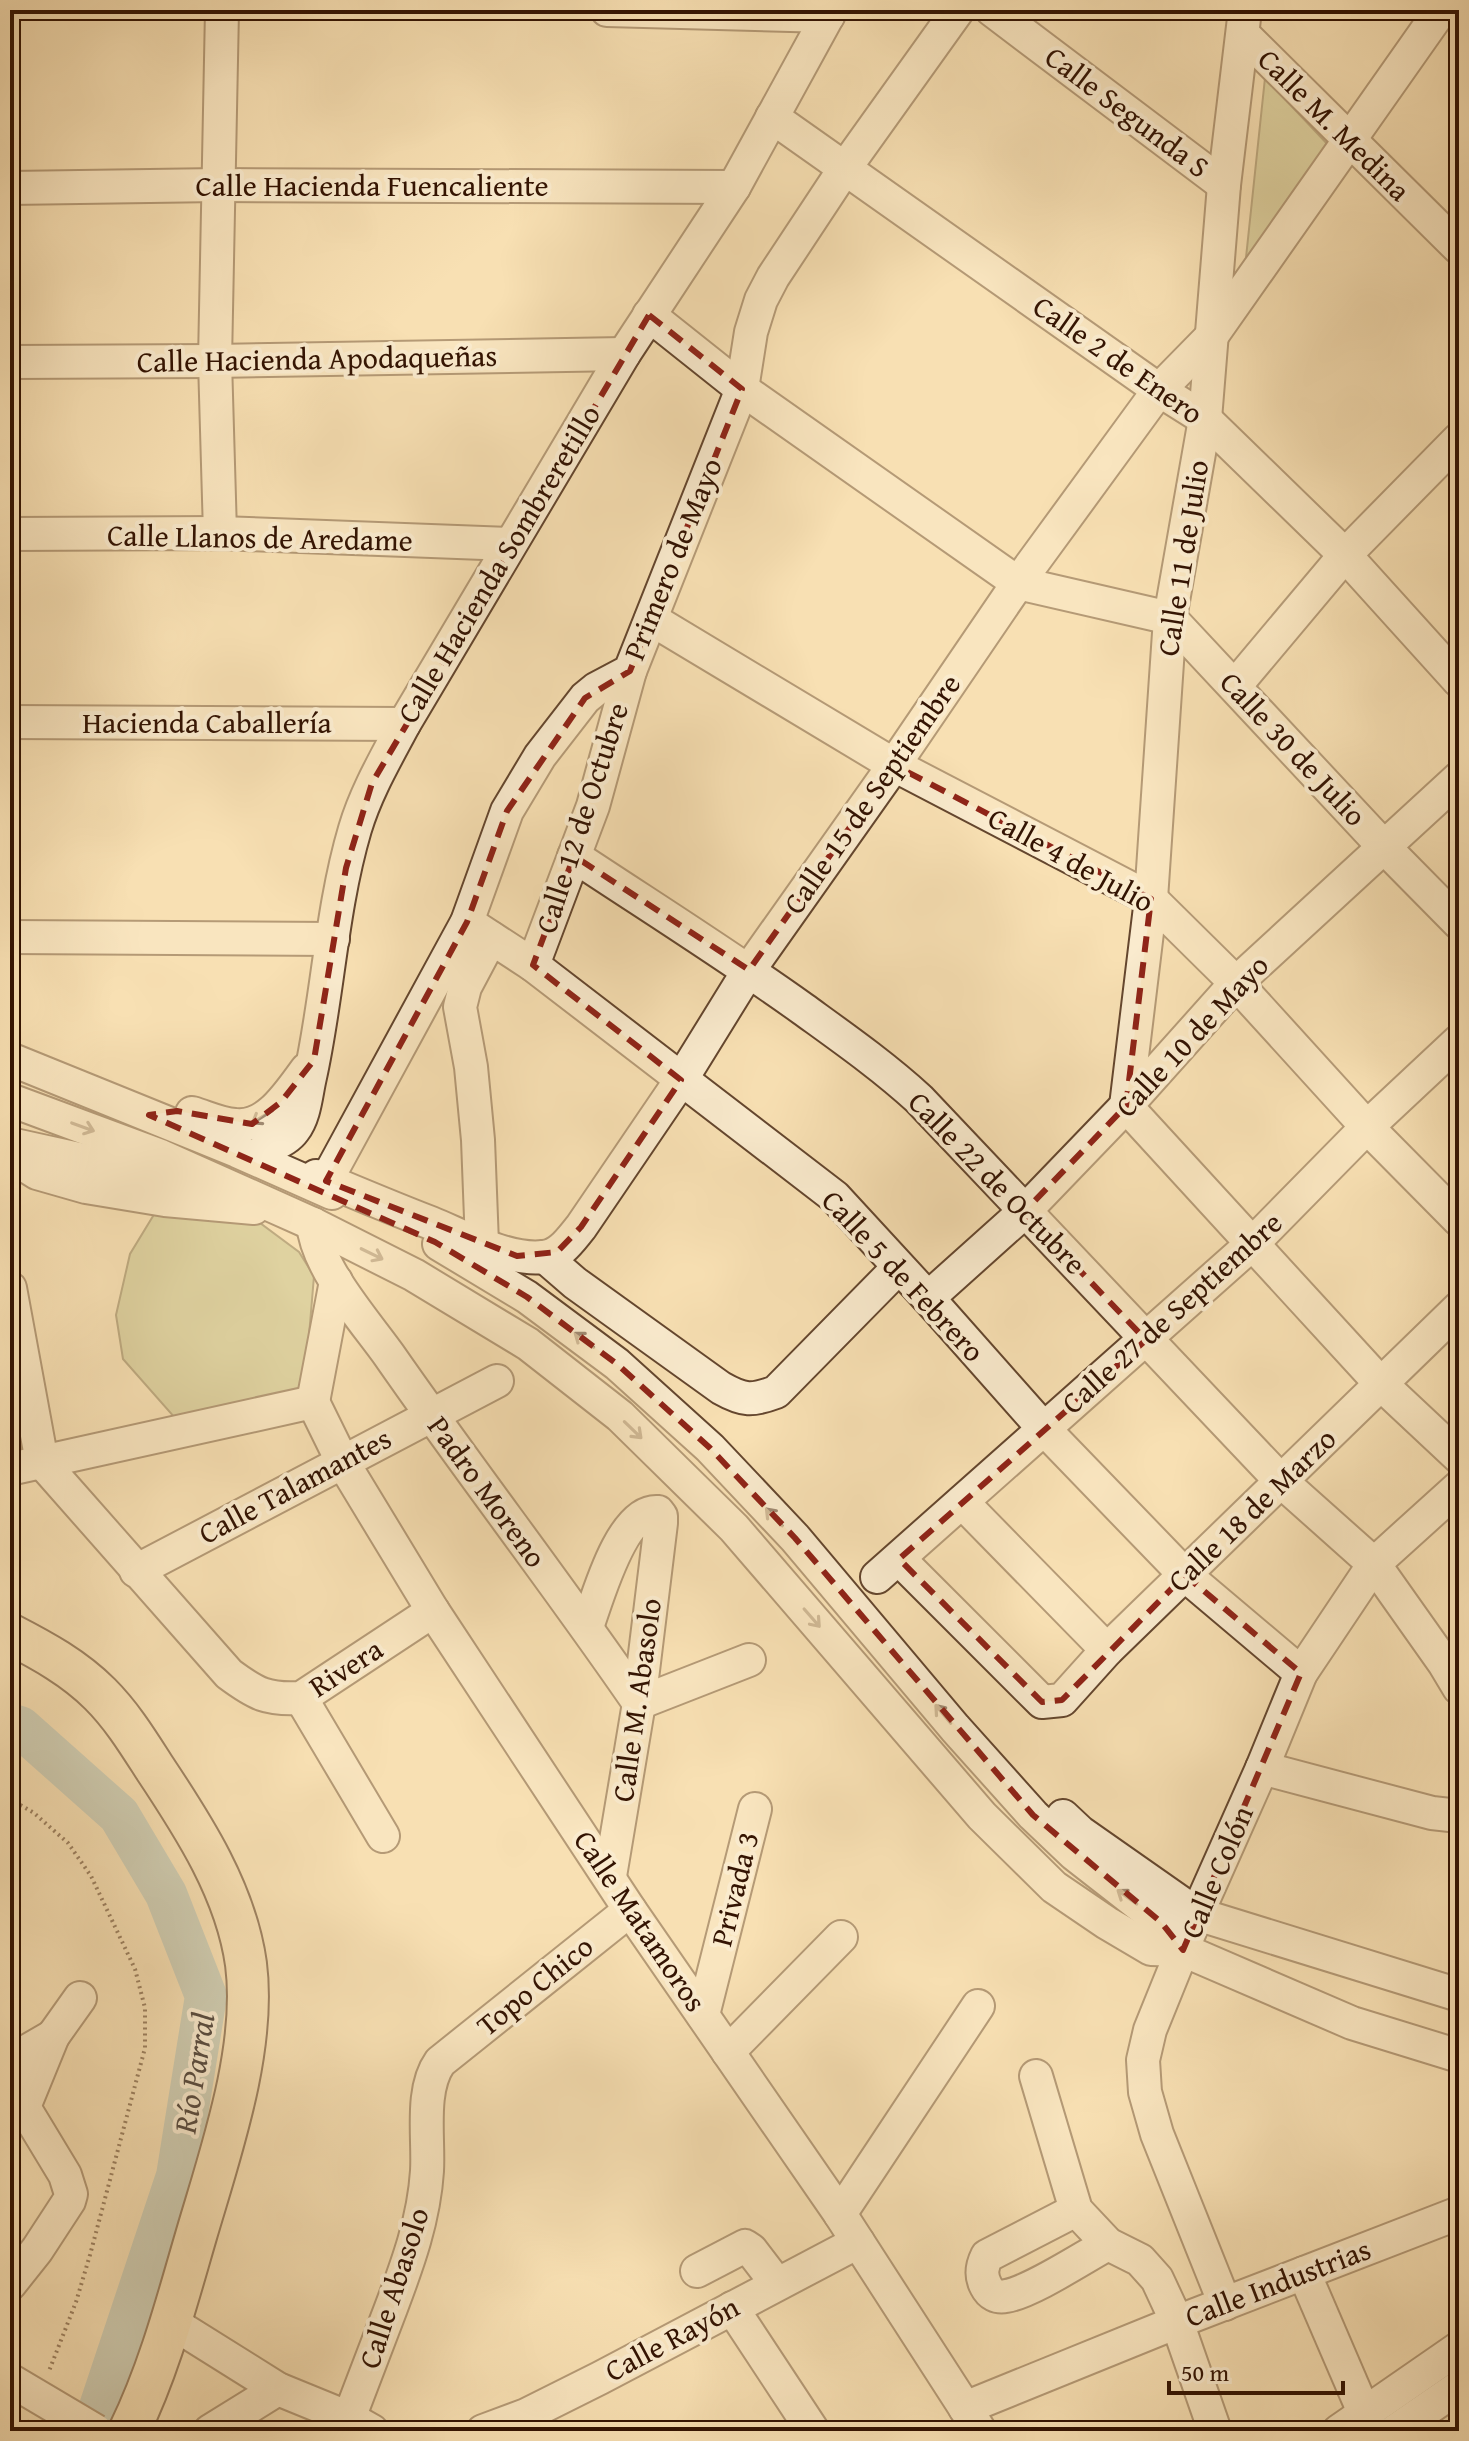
<svg xmlns="http://www.w3.org/2000/svg" width="1469" height="2441" viewBox="0 0 1469 2441" font-family="'Gentium Book Plus',serif">
	<style>
		.green { fill: #c0c18a; stroke: #7a6a46; stroke-width: 2 }
		.lines { fill: none; stroke-linecap: round; stroke-linejoin: round }
		.river { stroke: #a2bab7; stroke-width: 42 }
		.minor-casing { stroke: #64462e; stroke-width: 36 }
		.major-casing { stroke: #331302; stroke-width: 44 }
		.path { stroke: #331302; stroke-width: 4; stroke-dasharray: 2 4; stroke-linecap: butt }
		.minor { stroke: #faebce; stroke-width: 32 }
		.major { stroke: #f8e0b3; stroke-width: 40 }
		.minor-bridge-casing { stroke: #64462e; stroke-width: 36; stroke-linecap: butt }
		.minor-bridge { stroke: #faebce; stroke-width: 32 }
		.oneway { stroke: #a08a72 }
		.marked { fill: none; stroke: #8f2418; stroke-width: 6; stroke-dasharray: 16 10; stroke-linejoin: round }
		.labels { text-anchor: middle; stroke-width: 8; stroke-linejoin: round; paint-order: stroke }
		.street-label { font-size: 30px; fill: #331302; stroke: #faebce }
		.water-label { font-size: 32px; font-style: italic; fill: #5a4d41; stroke: #faebce }
	</style>
	<rect width="100%" height="100%" fill="#f8e0b3"/>
	<filter id="stains"><feTurbulence type="fractalNoise" baseFrequency=".0025" numOctaves="4"/><feColorMatrix values="0 0 0 0 .2 0 0 0 0 .09 0 0 0 0 .02 0 0 0 .5 -.17"/></filter>
	<radialGradient id="worn" r=".72"><stop offset=".6" stop-color="#630" stop-opacity="0"/><stop offset="1" stop-color="#630" stop-opacity=".3"/></radialGradient>
	<g class="green">
		<path d="M 1265,78 L 1332,149 L 1245,267 Z"/>
		<path d="M 232,1202 L 299,1252 L 314,1276 L 304,1395 L 175,1418 L 123,1359 L 116,1315 L 130,1254 L 161,1203 Z"/>
	</g>
	<g class="lines">
		<path class="river" d="M 10,1724 L 20,1727 L 119,1815 L 166,1894 L 206,1996 L 177,2176 L 92,2431"/>
		<g class="minor-casing">
			<g id="minor">
				<path d="M 607,10 L 828,16"/>
				<path d="M 992,10 L 1224,185"/>
				<path d="M 1245,10 L 1224,185 L 1205,419 L 1170,618 L 1151,899 L 1126,1106 L 1381,1384 L 1459,1457"/>
				<path d="M 1244,35 L 1459,248"/>
				<path d="M 772,117 L 1159,390 L 1205,419 L 1345,555 L 1459,681"/>
				<path d="M 10,188 L 219,185 L 734,187"/>
				<path d="M 649,315 L 742,389 L 1018,583 L 1170,618 L 1385,848 L 1459,923"/>
				<path d="M 10,362 L 215,361 L 624,354"/>
				<path d="M 220,533 L 215,361 L 222,10"/>
				<path d="M 10,534 L 220,533 L 510,544"/>
				<path d="M 651,619 L 894,765 L 1151,899 L 1236,983 L 1367,1127 L 1459,1220"/>
				<path d="M 1235,686 L 1345,555 L 1459,439"/>
				<path d="M 10,722 L 404,724"/>
				<path d="M 574,856 C 651,907 729,956 803,1009 C 843,1038 883,1066 919,1099 L 1282,1482 L 1374,1564 L 1444,1663 L 1459,1688"/>
				<path d="M 467,922 L 533,965 L 835,1197 L 928,1298 L 1045,1430 L 1185,1575 L 1301,1673"/>
				<path d="M 10,937 L 333,939"/>
				<path d="M 533,965 L 593,806 L 630,671"/>
				<path d="M 10,1059 L 237,1151 L 332,1193"/>
				<path d="M 10,1100 L 161,1156 L 313,1224 L 414,1275 L 528,1344 L 620,1416 L 734,1528 L 982,1816 L 1054,1887 L 1107,1923 L 1151,1949 L 1183,1950 L 1352,2023 L 1459,2056"/>
				<path d="M 192,1113 C 206,1117 220,1124 235,1125 C 268,1129 290,1091 307,1069"/>
				<path d="M 10,1144 L 169,1179 L 187,1181"/>
				<path d="M 264,1150 C 274,1144 287,1140 294,1130 C 305,1116 306,1094 310,1077 C 328,996 331,910 355,829 C 366,792 386,758 404,724 L 624,354 L 734,187 L 831,10"/>
				<path d="M 10,1156 L 37,1173 L 86,1187 L 165,1200 L 254,1208"/>
				<path d="M 316,1176 C 354,1192 392,1208 431,1223 C 463,1236 508,1261 543,1257 C 560,1256 571,1239 581,1227 L 681,1080 L 749,970 L 894,765 L 1018,583 L 1159,390 L 1211,337 L 1441,10"/>
				<path d="M 326,1181 L 467,922 L 507,811 L 540,756 L 585,698 L 596,689 L 630,671 L 742,389 L 751,332 L 761,300 L 773,277 L 845,168 L 958,10"/>
				<path d="M 313,1224 C 317,1268 364,1320 389,1355 C 471,1473 558,1585 639,1703 L 749,1660"/>
				<path d="M 439,1244 L 527,1297 L 617,1364 L 710,1448 L 795,1538 L 955,1728 L 1033,1815 L 1074,1854 L 1161,1922 L 1183,1950"/>
				<path d="M 482,1244 L 478,1140 L 471,1067 L 460,1007 L 465,987 L 491,938"/>
				<path d="M 545,1257 L 575,1283 L 721,1388 C 744,1401 752,1401 776,1392 L 898,1268"/>
				<path d="M 10,1288 L 42,1462 L 229,1674 C 256,1694 267,1700 301,1698 L 433,1611"/>
				<path d="M 928,1298 L 1024,1212 L 1126,1106 L 1236,983 L 1459,778"/>
				<path d="M 313,1402 L 342,1461 L 433,1611 L 630,1910 L 840,2214 L 980,2431"/>
				<path d="M 313,1402 L 336,1281"/>
				<path d="M 10,1469 L 313,1402"/>
				<path d="M 962,1502 L 1107,1650"/>
				<path d="M 899,1559 L 1042,1702 L 1062,1700 L 1107,1650 L 1459,1308"/>
				<path d="M 136,1571 L 497,1381"/>
				<path d="M 877,1577 L 1252,1244 L 1367,1127 L 1459,1041"/>
				<path d="M 587,1627 C 597,1600 621,1509 658,1512 L 661,1516 L 661,1523 L 639,1703 L 610,1876"/>
				<path d="M 301,1698 L 383,1836"/>
				<path d="M 1262,1768 L 1432,1813 L 1459,1816"/>
				<path d="M 1063,1816 L 1080,1832 L 1197,1914 L 1459,1995"/>
				<path d="M 703,2015 L 755,1809"/>
				<path d="M 53,2036 L 80,1998"/>
				<path d="M 728,2052 L 841,1937"/>
				<path d="M 10,2061 L 53,2036 L 24,2107"/>
				<path d="M 1036,2076 L 1076,2210 L 1108,2244 L 1140,2260 L 1157,2279 L 1177,2322 L 1215,2431"/>
				<path d="M 10,2084 L 65,2175 L 71,2194 L 69,2201 L 37,2250 L 10,2284"/>
				<path d="M 1076,2210 L 987,2256 C 982,2266 980,2275 986,2286 C 990,2294 997,2298 1006,2296 C 1031,2292 1084,2257 1108,2244"/>
				<path d="M 840,2214 L 978,2006"/>
				<path d="M 697,2271 L 745,2246 L 751,2250 L 777,2284"/>
				<path d="M 1304,2273 L 1372,2431"/>
				<path d="M 1225,2304 L 1157,2134 L 1145,2092 L 1143,2060 L 1150,2030 L 1197,1914 L 1262,1768 L 1301,1673 L 1374,1564 L 1459,1487"/>
				<path d="M 732,2308 L 813,2431"/>
				<path d="M 171,2322 L 278,2389 L 349,2418 L 372,2431"/>
				<path d="M 965,2408 L 1177,2322 L 1459,2213"/>
				<path d="M 349,2418 C 363,2381 377,2345 391,2308 C 408,2263 424,2219 427,2171 C 429,2138 420,2090 440,2062 L 630,1910"/>
				<path d="M 210,2431 L 278,2389"/>
				<path d="M 483,2431 L 526,2415 L 600,2378 L 858,2242"/>
				<path d="M 1339,2431 L 1459,2348"/>
				<path d="M 1395,2431 L 1459,2387"/>
			</g>
		</g>
		<g class="major-casing">
			<path id="major" d="M 10,1634 C 43,1651 74,1668 100,1694 C 122,1716 138,1742 154,1767 C 194,1827 236,1892 246,1964 C 257,2049 220,2154 196,2236 C 177,2301 159,2370 129,2431"/>
		</g>
		<g class="path">
			<path d="M 10,1799 L 34,1813 L 68,1843 L 91,1876 L 135,1969 L 145,2008 L 145,2048 L 90,2255 L 76,2302 L 49,2371"/>
			<path d="M 24,2431 L 29,2420"/>
		</g>
		<use href="#minor" class="minor"/>
		<use href="#major" class="major"/>
		<g class="minor-bridge-casing">
			<path id="minor-bridge" d="M 10,2380 L 96,2431"/>
		</g>
		<use href="#minor-bridge" class="minor-bridge"/>
	</g>
	<defs><path id="oneway-shaft" d="M-6 0H5M1.5-3L5.5 0L1.5 3" fill="none" stroke-width="1.6" stroke-linecap="round" stroke-linejoin="round" transform="scale(2)"/></defs>
	<g class="oneway">
		<use href="#oneway-shaft" transform="translate(262 1117) rotate(148)"/>
		<use href="#oneway-shaft" transform="translate(83 1127) rotate(20)"/>
		<use href="#oneway-shaft" transform="translate(372 1254) rotate(26)"/>
		<use href="#oneway-shaft" transform="translate(584 1340) rotate(-143)"/>
		<use href="#oneway-shaft" transform="translate(633 1430) rotate(44)"/>
		<use href="#oneway-shaft" transform="translate(774 1517) rotate(-133)"/>
		<use href="#oneway-shaft" transform="translate(812 1618) rotate(49)"/>
		<use href="#oneway-shaft" transform="translate(943 1714) rotate(-130)"/>
		<use href="#oneway-shaft" transform="translate(1127 1897) rotate(-144)"/>
	</g>
	<path d="M0 0H1469V2441H0ZM 649,315 L 742,389 L 630,671 L 585,698 L 507,811 L 467,922 L 326,1181 L 517,1256 L 557,1252 L 581,1227 L 681,1080 L 533,965 L 574,856 L 749,970 L 894,765 L 1151,899 L 1126,1106 L 1024,1212 L 1146,1340 L 899,1559 L 1042,1702 L 1062,1700 L 1185,1575 L 1301,1673 L 1183,1950 L 1161,1922 L 1033,1815 L 795,1538 L 710,1448 L 617,1364 L 527,1297 L 435,1242 L 149,1115 L 177,1111 L 252,1124 L 281,1102 L 314,1060 L 346,868 L 372,783 Z" fill="#f8e0b3" fill-opacity=".55" fill-rule="evenodd"/>
	<path class="marked" d="M 649,315 L 742,389 L 630,671 L 585,698 L 507,811 L 467,922 L 326,1181 L 517,1256 L 557,1252 L 581,1227 L 681,1080 L 533,965 L 574,856 L 749,970 L 894,765 L 1151,899 L 1126,1106 L 1024,1212 L 1146,1340 L 899,1559 L 1042,1702 L 1062,1700 L 1185,1575 L 1301,1673 L 1183,1950 L 1161,1922 L 1033,1815 L 795,1538 L 710,1448 L 617,1364 L 527,1297 L 435,1242 L 149,1115 L 177,1111 L 252,1124 L 281,1102 L 314,1060 L 346,868 L 372,783 Z"/>
	<g class="labels">
		<g class="street-label">
			<text transform="translate(1127 112) rotate(37)" y="10">Calle Segunda S</text>
			<text transform="translate(1334 125) rotate(45)" y="10">Calle M. Medina</text>
			<text x="372" y="196">Calle Hacienda Fuencaliente</text>
			<text transform="translate(317 359) rotate(-1)" y="10">Calle Hacienda Apodaqueñas</text>
			<text transform="translate(1118 360) rotate(35)" y="10">Calle 2 de Enero</text>
			<text transform="translate(260 538) rotate(1)" y="10">Calle Llanos de Aredame</text>
			<text transform="translate(1183 558) rotate(-81)" y="10">Calle 11 de Julio</text>
			<text transform="translate(673 559) rotate(-68)" y="10">Primero de Mayo</text>
			<text transform="translate(499 564) rotate(-59)" y="10">Calle Hacienda Sombreretillo</text>
			<text x="207" y="733">Hacienda Caballería</text>
			<text transform="translate(1293 749) rotate(47)" y="10">Calle 30 de Julio</text>
			<text transform="translate(872 794) rotate(-55)" y="10">Calle 15 de Septiembre</text>
			<text transform="translate(582 818) rotate(-72)" y="10">Calle 12 de Octubre</text>
			<text transform="translate(1071 860) rotate(29)" y="10">Calle 4 de Julio</text>
			<text transform="translate(1192 1036) rotate(-47)" y="10">Calle 10 de Mayo</text>
			<text transform="translate(997 1183) rotate(46)" y="10">Calle 22 de Octubre</text>
			<text transform="translate(903 1276) rotate(47)" y="10">Calle 5 de Febrero</text>
			<text transform="translate(1172 1313) rotate(-42)" y="10">Calle 27 de Septiembre</text>
			<text transform="translate(295 1486) rotate(-28)" y="10">Calle Talamantes</text>
			<text transform="translate(487 1492) rotate(54)" y="10">Padro Moreno</text>
			<text transform="translate(1252 1510) rotate(-44)" y="10">Calle 18 de Marzo</text>
			<text transform="translate(346 1668) rotate(-33)" y="10">Rivera</text>
			<text transform="translate(637 1700) rotate(-82)" y="10">Calle M. Abasolo</text>
			<text transform="translate(1217 1872) rotate(-67)" y="10">Calle Colón</text>
			<text transform="translate(735 1889) rotate(-76)" y="10">Privada 3</text>
			<text transform="translate(640 1921) rotate(56)" y="10">Calle Matamoros</text>
			<text transform="translate(535 1986) rotate(-39)" y="10">Topo Chico</text>
			<text transform="translate(1278 2283) rotate(-21)" y="10">Calle Industrias</text>
			<text transform="translate(394 2288) rotate(-72)" y="10">Calle Abasolo</text>
			<text transform="translate(672 2339) rotate(-28)" y="10">Calle Rayón</text>
		</g>
		<g class="water-label">
			<text transform="translate(194 2073) rotate(-81)" y="11">Río Parral</text>
		</g>
	</g>
	<rect width="1469" height="2441" fill="none" stroke="#f8e0b3" stroke-width="40"/>
	<rect x="12" y="12" width="1445" height="2417" fill="none" stroke="#331302" stroke-width="4"/>
	<rect x="20" y="20" width="1429" height="2401" fill="none" stroke="#331302" stroke-width="2"/>
	<path d="M1169 2381v12h174v-12" fill="none" stroke="#331302" stroke-width="4"/>
	<text x="1181" y="2381" font-size="24" fill="#331302" stroke="#faebce" stroke-width="6" paint-order="stroke">50 m</text>
	<rect width="100%" height="100%" filter="url(#stains)"/>
	<rect width="100%" height="100%" fill="url(#worn)"/>
</svg>
